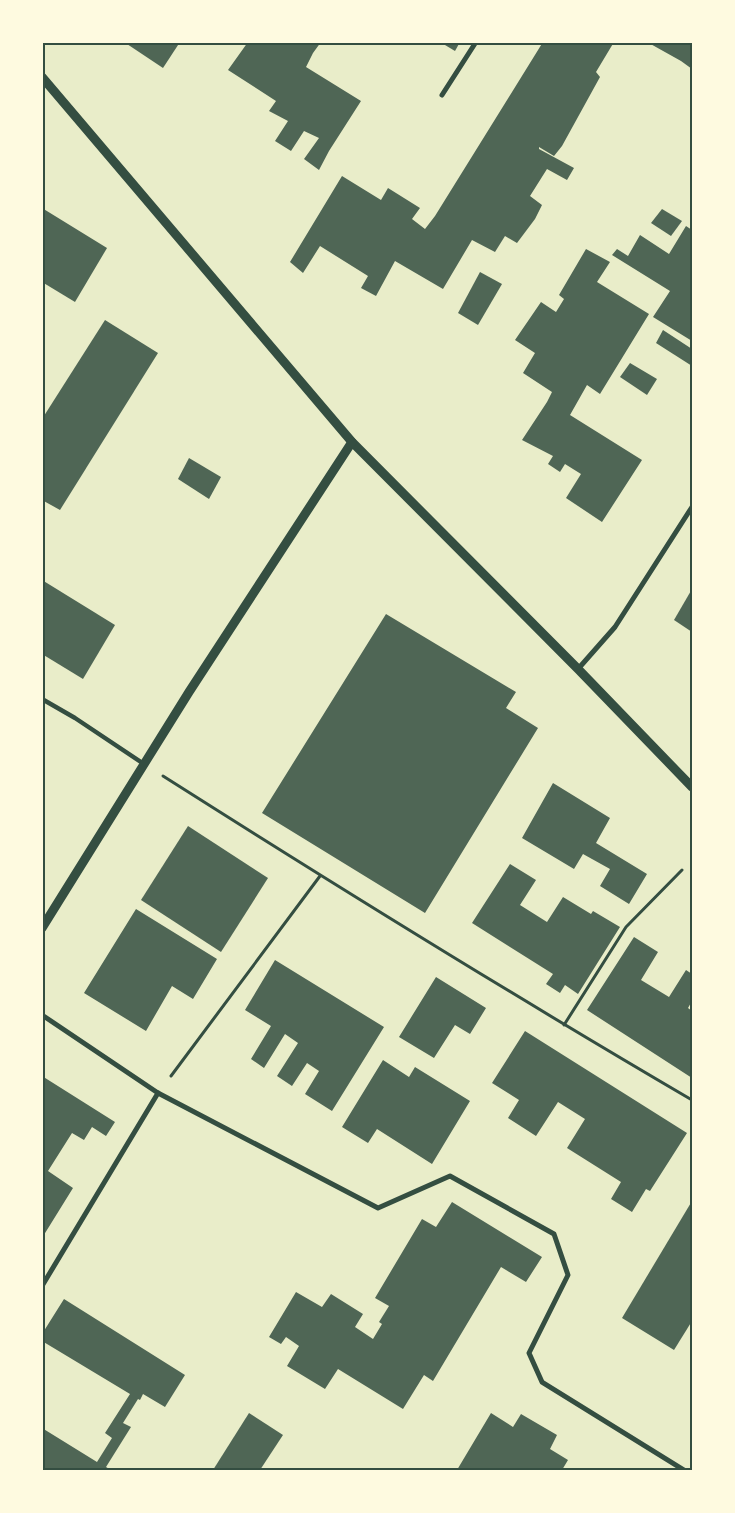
<svg xmlns="http://www.w3.org/2000/svg" width="735" height="1513" viewBox="0 0 735 1513" font-family="'Asap Condensed',sans-serif">
	<style>
		.building { fill: #4f6655 }
		.lines { fill: none; stroke-linecap: round; stroke-linejoin: round }
		.path { stroke: #344e41; stroke-width: 3 }
		.pedestrian { stroke: #344e41; stroke-width: 4.5 }
		.minor { stroke: #344e41; stroke-width: 5 }
		.tertiary { stroke: #344e41; stroke-width: 9 }
		.neatline { fill: none; stroke: #344e41; stroke-width: 2 }
	</style>
	<rect width="100%" height="100%" fill="#e9edc9"/>
	<g class="building">
		<path d="M 124,42 L 180,42 L 163,68 Z"/>
		<path d="M 248,42 L 321,42 L 313,53 L 306,67 L 361,101 L 329,151 L 319,170 L 304,159 L 319,138 L 304,131 L 291,151 L 275,141 L 288,121 L 269,111 L 276,101 L 228,70 Z"/>
		<path d="M 440,42 L 460,42 L 455,51 Z"/>
		<path d="M 543,42 L 614,42 L 596,72 L 600,77 L 562,146 L 554,156 L 539,147 L 539,149 L 574,168 L 567,180 L 547,169 L 530,196 L 542,205 L 535,219 L 517,243 L 505,236 L 495,252 L 472,240 L 443,289 L 395,261 L 376,296 L 361,288 L 368,276 L 320,246 L 303,273 L 290,262 L 342,176 L 381,200 L 388,188 L 420,208 L 412,219 L 425,229 L 435,216 Z"/>
		<path d="M 647,42 L 692,42 L 692,69 L 681,61 Z"/>
		<path d="M 42,208 L 107,248 L 75,302 L 42,282 Z"/>
		<path d="M 662,209 L 682,221 L 671,236 L 651,223 Z"/>
		<path d="M 686,226 L 692,230 L 692,341 L 653,317 L 670,291 L 612,255 L 617,249 L 628,256 L 640,235 L 669,254 Z"/>
		<path d="M 586,249 L 610,262 L 597,282 L 649,314 L 600,394 L 587,385 L 570,415 L 642,460 L 602,522 L 566,498 L 581,474 L 565,464 L 560,472 L 548,464 L 553,456 L 522,440 L 547,402 L 552,392 L 523,373 L 535,353 L 515,340 L 541,302 L 556,312 L 564,299 L 559,295 Z"/>
		<path d="M 480,272 L 502,284 L 478,325 L 458,313 Z"/>
		<path d="M 105,320 L 158,353 L 60,510 L 42,500 L 42,419 Z"/>
		<path d="M 663,330 L 692,349 L 692,366 L 656,343 Z"/>
		<path d="M 630,363 L 657,379 L 647,395 L 620,377 Z"/>
		<path d="M 189,458 L 221,477 L 209,499 L 178,479 Z"/>
		<path d="M 42,580 L 115,625 L 83,679 L 42,654 Z"/>
		<path d="M 692,589 L 692,632 L 674,620 Z"/>
		<path d="M 386,614 L 516,692 L 506,708 L 538,728 L 425,913 L 262,813 Z"/>
		<path d="M 553,783 L 610,818 L 596,843 L 647,874 L 629,904 L 600,886 L 610,869 L 583,854 L 574,869 L 522,838 Z"/>
		<path d="M 188,826 L 268,878 L 221,952 L 141,900 Z"/>
		<path d="M 510,864 L 536,880 L 520,905 L 547,922 L 563,897 L 591,914 L 593,911 L 620,927 L 578,994 L 565,985 L 560,993 L 546,984 L 553,974 L 472,923 Z"/>
		<path d="M 136,909 L 217,959 L 193,999 L 172,986 L 146,1031 L 84,993 Z"/>
		<path d="M 634,937 L 658,952 L 641,980 L 669,997 L 686,970 L 692,974 L 692,1001 L 688,1008 L 692,1011 L 692,1078 L 587,1010 Z"/>
		<path d="M 275,960 L 384,1027 L 332,1111 L 305,1094 L 319,1071 L 307,1063 L 292,1086 L 277,1076 L 298,1043 L 285,1034 L 264,1068 L 251,1059 L 271,1026 L 245,1010 Z"/>
		<path d="M 436,977 L 486,1008 L 470,1034 L 455,1025 L 434,1058 L 399,1037 Z"/>
		<path d="M 525,1031 L 687,1133 L 650,1191 L 646,1189 L 632,1212 L 611,1199 L 621,1182 L 567,1148 L 585,1119 L 558,1102 L 536,1136 L 508,1118 L 519,1100 L 492,1083 Z"/>
		<path d="M 383,1060 L 409,1077 L 415,1067 L 470,1101 L 432,1164 L 377,1129 L 368,1143 L 342,1127 Z"/>
		<path d="M 42,1076 L 115,1122 L 106,1136 L 92,1127 L 84,1140 L 72,1133 L 48,1171 L 73,1188 L 42,1238 Z"/>
		<path d="M 692,1201 L 692,1321 L 674,1350 L 622,1318 Z"/>
		<path d="M 452,1202 L 542,1257 L 526,1282 L 501,1267 L 433,1381 L 424,1375 L 403,1409 L 338,1369 L 325,1389 L 287,1366 L 299,1346 L 286,1337 L 281,1344 L 269,1337 L 296,1292 L 322,1307 L 331,1294 L 363,1314 L 355,1327 L 373,1339 L 382,1324 L 379,1322 L 389,1306 L 375,1298 L 422,1219 L 436,1227 Z"/>
		<path d="M 64,1299 L 185,1375 L 165,1407 L 143,1394 L 140,1400 L 138,1399 L 123,1423 L 131,1427 L 106,1467 L 111,1470 L 42,1470 L 42,1428 L 97,1462 L 112,1438 L 105,1433 L 130,1394 L 42,1341 L 42,1334 Z"/>
		<path d="M 249,1413 L 283,1435 L 260,1470 L 213,1470 Z"/>
		<path d="M 491,1413 L 513,1427 L 521,1414 L 557,1435 L 550,1449 L 568,1460 L 562,1470 L 457,1470 Z"/>
	</g>
	<g class="lines">
		<g class="path">
			<path d="M 163,776 C 338,887 514,996 692,1100"/>
			<path d="M 564,1025 L 626,927 L 682,870"/>
			<path d="M 171,1076 L 320,876"/>
		</g>
		<path class="pedestrian" d="M 42,699 L 75,718 L 144,764"/>
		<g class="minor">
			<path d="M 442,95 L 476,42"/>
			<path d="M 578,669 L 615,627 L 692,507"/>
			<path d="M 42,1015 L 158,1093 L 378,1208 L 450,1176 L 554,1234 L 568,1275 L 529,1353 L 542,1382 L 684,1470"/>
			<path d="M 42,1286 L 158,1093"/>
		</g>
		<g class="tertiary">
			<path d="M 42,77 L 352,442 L 578,669 L 692,787"/>
			<path d="M 42,928 L 189,692 L 352,442"/>
		</g>
	</g>
	<rect width="735" height="1513" fill="none" stroke="#fefae0" stroke-width="88"/>
	<rect x="44" y="44" width="647" height="1425" class="neatline"/>
</svg>
